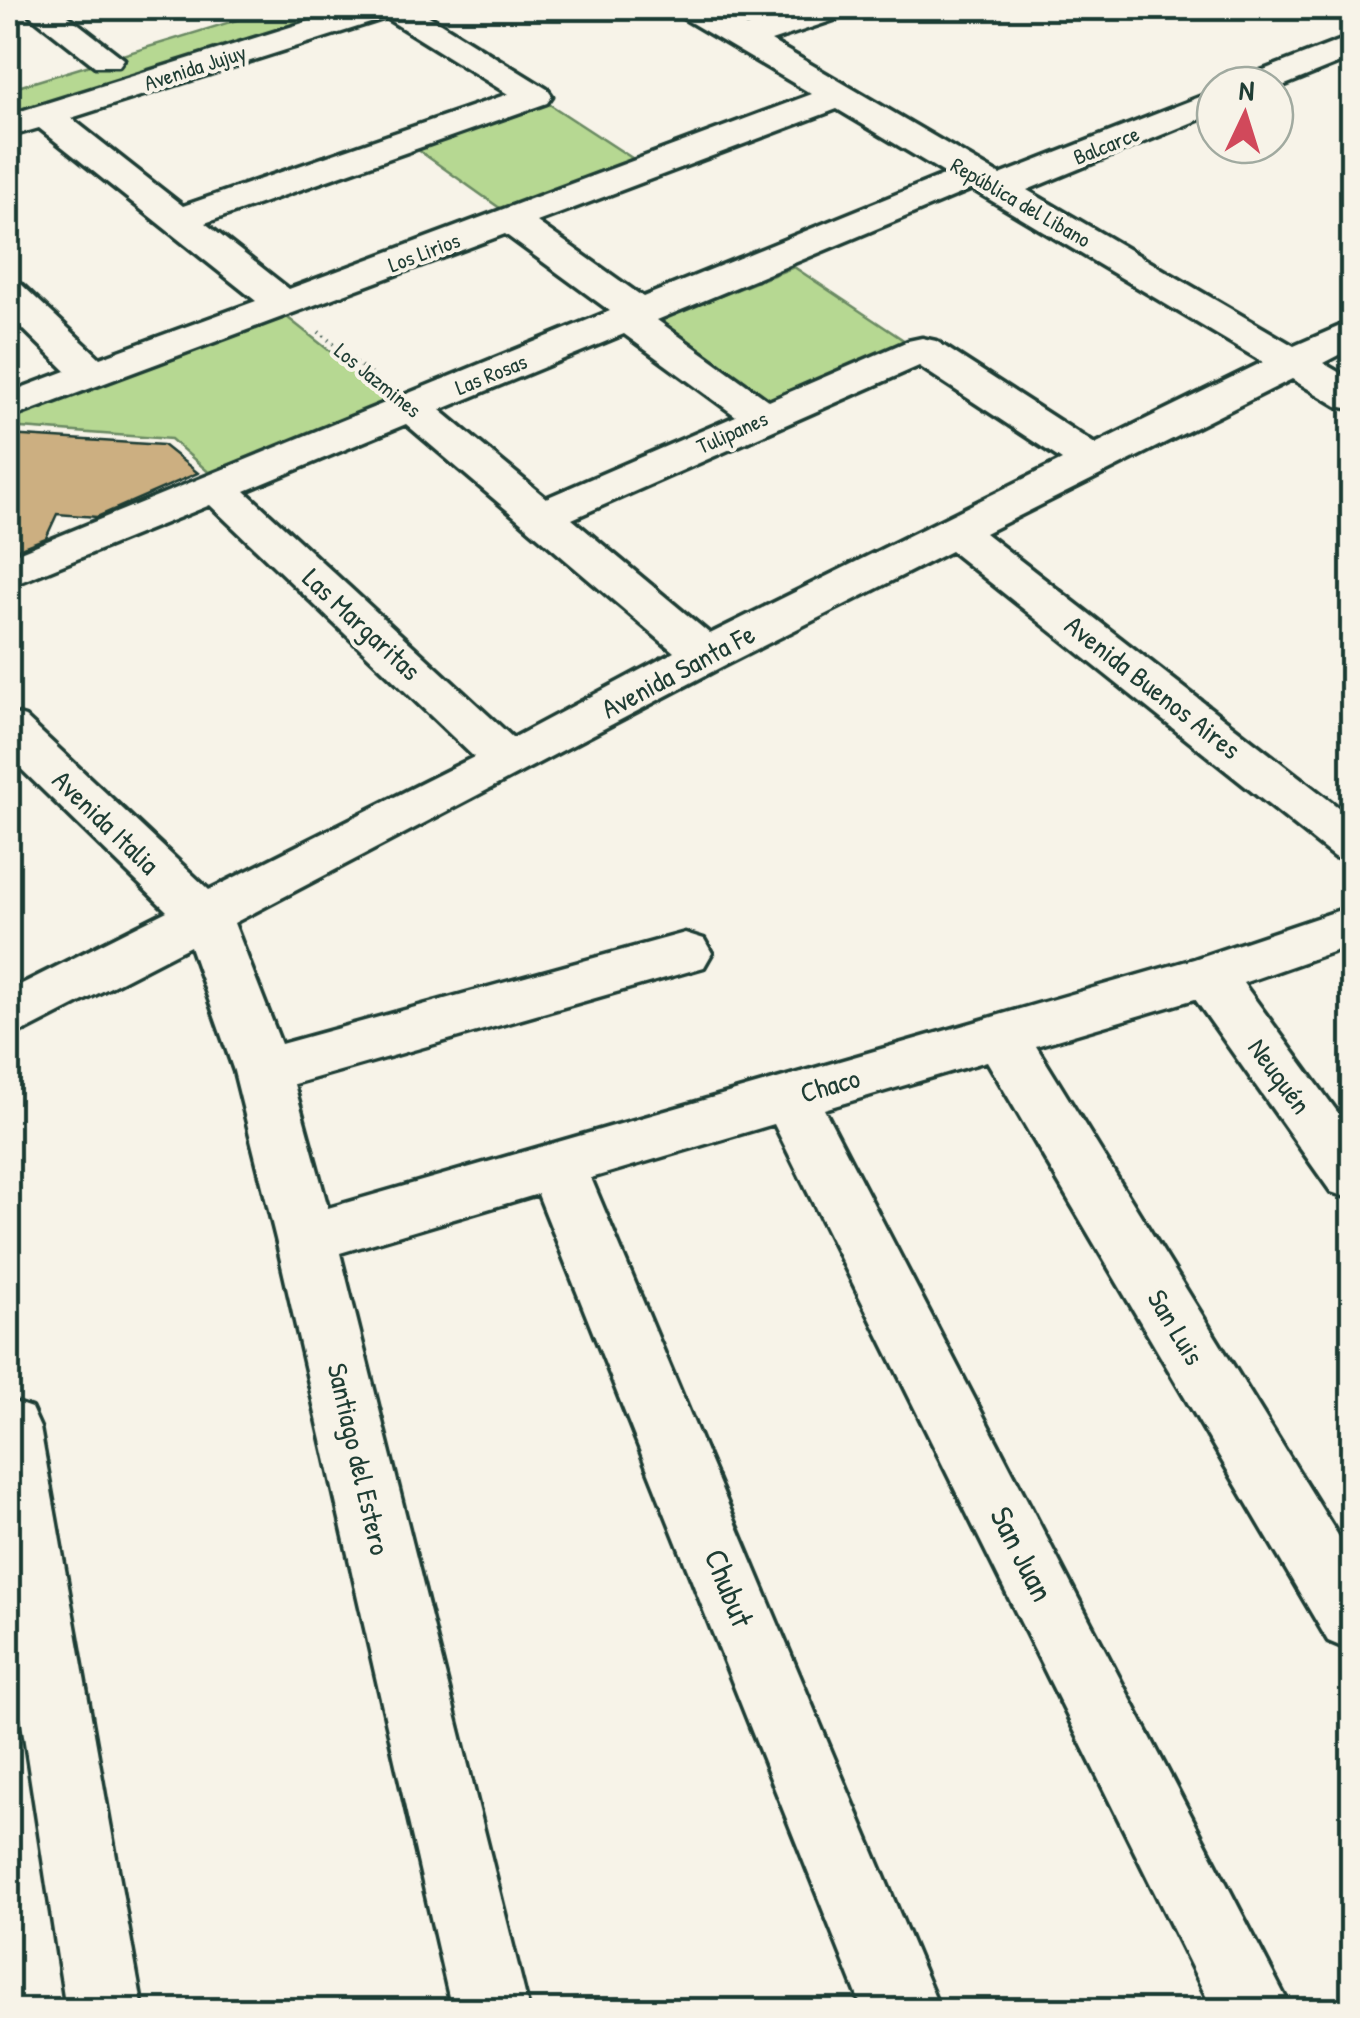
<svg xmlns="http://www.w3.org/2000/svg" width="1360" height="2018" viewBox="0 0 1360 2018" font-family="'Patrick Hand',sans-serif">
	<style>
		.green { fill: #b6d892; stroke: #6a8a63; stroke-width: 2.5 }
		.building { fill: #ccaf81; stroke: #1f3d34; stroke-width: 2.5 }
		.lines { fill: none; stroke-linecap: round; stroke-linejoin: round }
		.minor-casing { stroke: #1f3d34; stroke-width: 7 }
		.path { stroke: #1f3d34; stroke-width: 4; stroke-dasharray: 1 5; stroke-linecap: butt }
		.minor { fill: #f7f3e8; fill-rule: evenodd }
		.labels { text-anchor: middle; stroke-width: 8; stroke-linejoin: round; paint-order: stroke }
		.far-street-label { font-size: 22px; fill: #1f3d34; stroke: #f7f3e8 }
		.street-label { font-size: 28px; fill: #1f3d34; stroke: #f7f3e8 }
		.near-street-label { font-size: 32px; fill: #1f3d34; stroke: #f7f3e8 }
	</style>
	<rect width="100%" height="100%" fill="#f7f3e8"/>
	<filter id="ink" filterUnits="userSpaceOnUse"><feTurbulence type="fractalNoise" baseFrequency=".01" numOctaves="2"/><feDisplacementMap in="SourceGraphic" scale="20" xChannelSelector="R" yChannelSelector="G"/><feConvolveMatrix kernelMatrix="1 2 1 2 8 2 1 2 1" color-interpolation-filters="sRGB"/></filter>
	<g filter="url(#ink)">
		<g class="green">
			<path d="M 276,8 L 383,8 L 8,126 L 8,90 Z"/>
			<path d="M 543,100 L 638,162 L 504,211 L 411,145 Z"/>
			<path d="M 794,267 L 914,347 L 772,407 L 655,322 Z"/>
			<path d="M 283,314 L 393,401 L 213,476 L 171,439 L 8,427 L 8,420 Z"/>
		</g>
		<path class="building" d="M 8,435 L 163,445 L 198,473 L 97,517 L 57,514 L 46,538 L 8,553 Z"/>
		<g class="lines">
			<g class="minor-casing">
				<g id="minor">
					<path d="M 21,8 L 58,8 L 124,59 L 119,66 L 95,66 Z"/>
					<path d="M 351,8 L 416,8 L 547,89 L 552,96 L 547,103 L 205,223 L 289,289 L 812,94 L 678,15 L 674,8 L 713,8 L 746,27 L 806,8 L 853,8 L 849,15 L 771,41 L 1000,175 L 1215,91 L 1215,113 L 1027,190 L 1294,346 L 1352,321 L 1352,348 L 1323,363 L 1352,380 L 1352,409 L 1337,406 L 1292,379 L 985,533 L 1352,818 L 1352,862 L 1334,857 L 951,551 L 723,666 L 234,923 L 281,1044 L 685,933 L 704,939 L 712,953 L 704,967 L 294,1084 L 328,1208 L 1194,959 L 1352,906 L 1352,945 L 1243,983 L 1352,1132 L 1352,1199 L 1331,1192 L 1195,999 L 1036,1046 L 1352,1558 L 1352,1651 L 1328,1641 L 987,1061 L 824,1109 L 1292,2010 L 1213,2010 L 774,1124 L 591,1178 L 940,2010 L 863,2010 L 538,1194 L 340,1253 L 529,2010 L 452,2010 L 276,1239 L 234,1071 L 190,946 L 27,1030 L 8,1035 L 8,991 L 167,911 L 8,756 L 8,712 L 25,717 L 209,890 L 474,757 L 210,505 L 8,587 L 8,557 L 610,311 L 505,234 L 8,419 L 8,393 L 66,371 L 8,314 L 8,281 L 22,285 L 100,358 L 256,301 L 39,128 L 8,137 L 8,115 ZM 386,18 L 508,94 L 183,206 L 71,118 ZM 837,109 L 946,174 L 643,297 L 537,222 ZM 972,189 L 1263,362 L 1095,444 L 936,341 L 922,338 L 908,341 L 769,401 L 657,320 ZM 624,334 L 736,416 L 546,498 L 440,410 ZM 919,366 L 1062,460 L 710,634 L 572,519 ZM 406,424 L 674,652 L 513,738 L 245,491 Z"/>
					<path d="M 1352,36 L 1352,58 L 1275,89 L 1275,85 L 1238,85 L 1243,78 Z"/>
					<path d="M 8,1400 L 31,1408 L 40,1428 L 143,2010 L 66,2010 L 8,1631 Z"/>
				</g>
			</g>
			<path class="path" d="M 319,332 L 375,378"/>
			<use href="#minor" class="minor"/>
		</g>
	</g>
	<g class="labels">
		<g class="far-street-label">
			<text transform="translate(195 67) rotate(-18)" y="8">Avenida Jujuy</text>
			<text transform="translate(1106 145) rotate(-22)" y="8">Balcarce</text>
			<text transform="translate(1021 202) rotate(30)" y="8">República del Libano</text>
			<text transform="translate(424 252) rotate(-21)" y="8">Los Lirios</text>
			<text transform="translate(491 374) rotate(-22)" y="8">Las Rosas</text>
			<text transform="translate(378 380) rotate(39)" y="8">Los Jazmines</text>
			<text transform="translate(732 432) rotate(-24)" y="8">Tulipanes</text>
		</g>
		<g class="street-label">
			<text transform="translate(362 624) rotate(43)" y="10">Las Margaritas</text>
			<text transform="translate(678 671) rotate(-28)" y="10">Avenida Santa Fe</text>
			<text transform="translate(1153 687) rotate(38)" y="10">Avenida Buenos Aires</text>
			<text transform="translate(106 822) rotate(44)" y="10">Avenida Italia</text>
			<text transform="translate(1280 1076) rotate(54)" y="10">Neuquén</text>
			<text transform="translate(830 1085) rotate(-16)" y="10">Chaco</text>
			<text transform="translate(1176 1327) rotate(59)" y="10">San Luis</text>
			<text transform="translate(359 1459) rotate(77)" y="10">Santiago del Estero</text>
		</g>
		<g class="near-street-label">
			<text transform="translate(1022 1554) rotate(63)" y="11">San Juan</text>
			<text transform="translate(729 1588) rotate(68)" y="11">Chubut</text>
		</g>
	</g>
	<rect width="1360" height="2018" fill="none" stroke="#f7f3e8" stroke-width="40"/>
	<rect x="20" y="20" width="1320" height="1978" fill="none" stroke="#1f3d34" stroke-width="4" filter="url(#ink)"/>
	<g transform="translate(1245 115) rotate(4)"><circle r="48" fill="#f7f3e8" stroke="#a1aaa0" stroke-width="2.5"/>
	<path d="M0-8L18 38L0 25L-18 38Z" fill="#d1495b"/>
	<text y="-15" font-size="28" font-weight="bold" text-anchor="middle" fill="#1f3d34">N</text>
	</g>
</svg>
